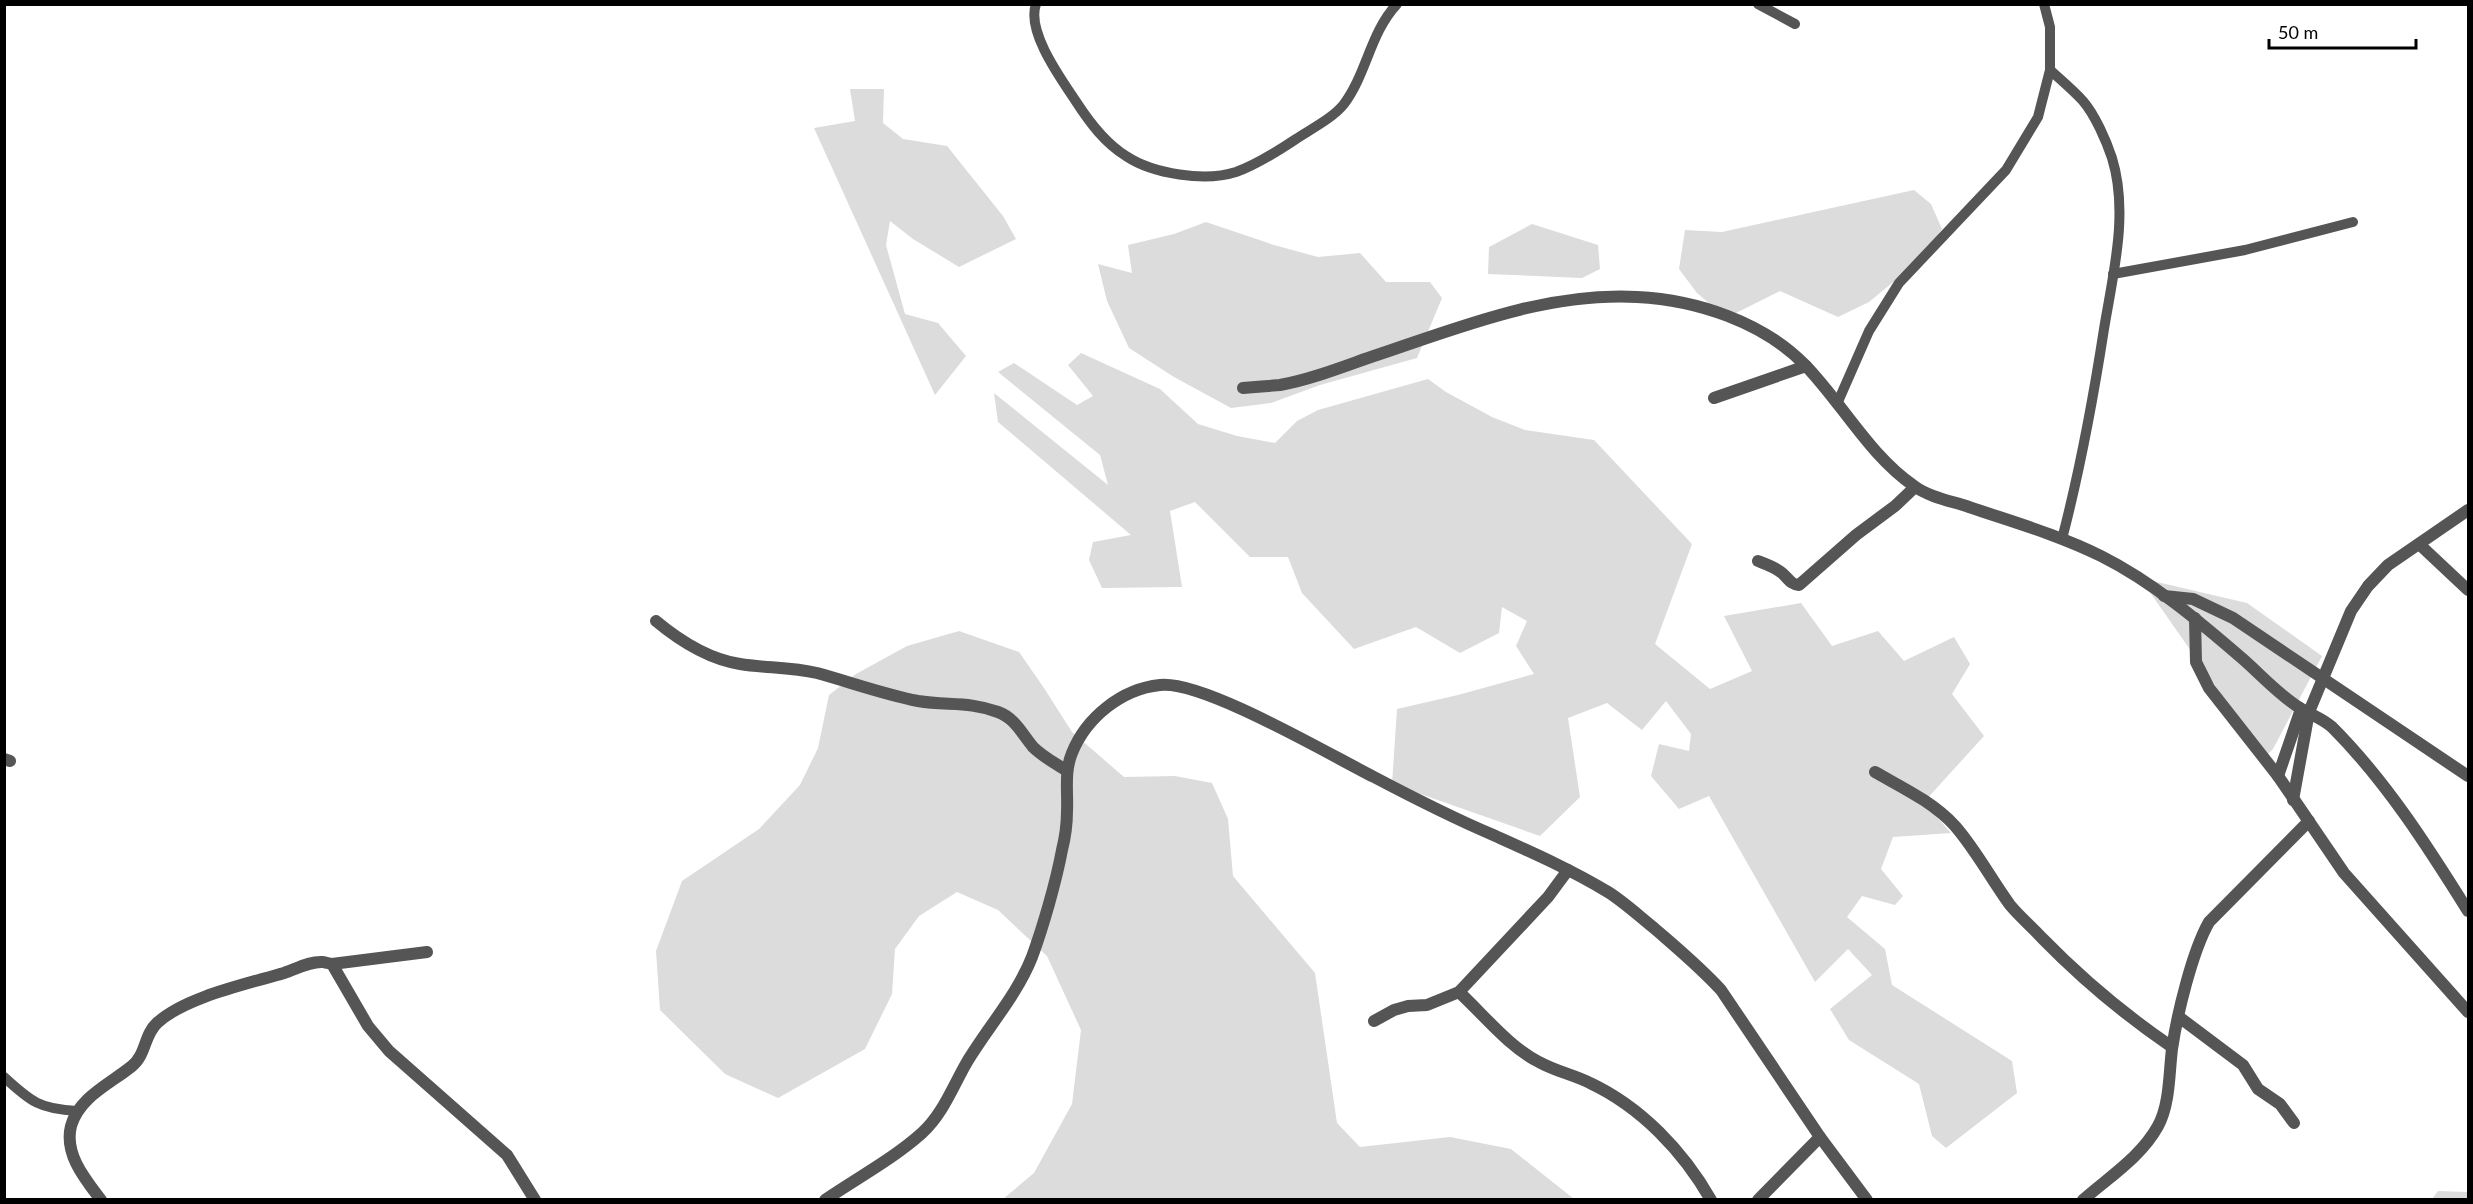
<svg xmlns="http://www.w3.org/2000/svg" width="2473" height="1204" viewBox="0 0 2473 1204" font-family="Lato,sans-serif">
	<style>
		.green { fill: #dcdcdc }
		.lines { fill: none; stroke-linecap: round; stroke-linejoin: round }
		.lane { stroke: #555; stroke-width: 10 }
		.street { stroke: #555; stroke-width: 12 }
	</style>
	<rect width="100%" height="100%" fill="#fff"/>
	<g class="green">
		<path d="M 850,89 L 884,89 L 883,123 L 903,139 L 947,146 L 1003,216 L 1016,239 L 959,267 L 913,239 L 890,221 L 886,245 L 905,314 L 938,323 L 966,356 L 935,395 L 814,128 L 855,121 Z"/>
		<path d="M 1914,190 L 1931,204 L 1942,229 L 1920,260 L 1869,302 L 1838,317 L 1780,291 L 1726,318 L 1697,293 L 1679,269 L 1685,230 L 1722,232 Z"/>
		<path d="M 1206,222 L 1274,245 L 1318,257 L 1360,253 L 1386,282 L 1430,282 L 1442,298 L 1417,358 L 1320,385 L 1271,403 L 1231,408 L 1174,377 L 1129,348 L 1107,301 L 1098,264 L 1132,273 L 1128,245 L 1174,234 Z"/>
		<path d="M 1532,224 L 1598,245 L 1600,269 L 1582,278 L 1488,274 L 1489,247 Z"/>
		<path d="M 1081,353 L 1160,389 L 1198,424 L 1237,436 L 1275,443 L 1297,421 L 1318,410 L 1428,379 L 1446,392 L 1492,417 L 1525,430 L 1594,440 L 1692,544 L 1655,644 L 1710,689 L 1752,671 L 1724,616 L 1801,603 L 1832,646 L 1878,631 L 1904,661 L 1954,637 L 1970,664 L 1952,694 L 1984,736 L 1924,802 L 1951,833 L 1893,837 L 1881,869 L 1903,896 L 1895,905 L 1862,896 L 1847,917 L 1885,949 L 1892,985 L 2012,1061 L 2017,1093 L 1946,1148 L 1932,1136 L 1919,1084 L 1849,1040 L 1830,1009 L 1872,975 L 1848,949 L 1815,982 L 1709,796 L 1679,809 L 1651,776 L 1659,744 L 1689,751 L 1691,734 L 1666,701 L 1642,730 L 1607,703 L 1568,718 L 1580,797 L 1540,836 L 1392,784 L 1397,709 L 1458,695 L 1534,674 L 1516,646 L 1527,621 L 1502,607 L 1499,633 L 1460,653 L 1416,627 L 1354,649 L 1302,593 L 1288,557 L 1250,557 L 1195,502 L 1170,511 L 1182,587 L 1102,588 L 1089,560 L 1093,542 L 1131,535 L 998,422 L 994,393 L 1108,485 L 1100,455 L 998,372 L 1014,363 L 1077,405 L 1093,396 L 1068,365 Z"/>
		<path d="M 2140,578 L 2247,603 L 2322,656 L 2273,749 L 2265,757 Z"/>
		<path d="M 959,631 L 1019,652 L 1044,688 L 1072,732 L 1124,777 L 1175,776 L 1212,783 L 1228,819 L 1233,876 L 1315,973 L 1337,1123 L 1360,1147 L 1450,1137 L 1511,1149 L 1574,1199 L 1003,1199 L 1034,1173 L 1072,1104 L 1081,1030 L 1047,956 L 998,910 L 957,892 L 919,916 L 895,949 L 892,994 L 865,1049 L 778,1098 L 725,1074 L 660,1010 L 656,951 L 682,881 L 759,829 L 800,785 L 818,748 L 829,695 L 856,674 L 907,646 Z"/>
		<path d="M 2438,1191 L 2468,1192 L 2468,1199 L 2432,1199 Z"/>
	</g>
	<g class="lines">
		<g class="lane">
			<path d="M 1036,4 C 1026,32 1062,80 1077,103 C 1090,123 1105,143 1126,156 C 1153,174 1205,182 1236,172 C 1256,165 1278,151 1296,139 C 1311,129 1333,118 1344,104 C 1367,73 1370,33 1397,4"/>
			<path d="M 1758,4 L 1795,24"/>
			<path d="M 2050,70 C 2061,80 2073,90 2083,101 C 2095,115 2106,140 2112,158 C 2129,213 2113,274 2104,329 C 2093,400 2080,470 2062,539"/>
			<path d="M 2113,274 L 2245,250 L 2353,222"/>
			<path d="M 1837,404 L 1869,331 L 1899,283 L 2006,170 L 2038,117 L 2050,70 L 2050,27 L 2044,4"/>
			<path d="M 4,1077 C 31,1102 40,1109 77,1111"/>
		</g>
		<g class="street">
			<path d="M 1243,388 C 1255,387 1268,386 1280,385 C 1308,380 1337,369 1365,359 C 1453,330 1542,292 1637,297 C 1697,300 1763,322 1805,365 C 1842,403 1869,455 1914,486 C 1929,497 1951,501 1969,507 C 2013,522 2059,535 2101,556 C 2153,582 2200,622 2244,660 C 2262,676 2280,696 2300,708 C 2311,715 2322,718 2332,727 C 2386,781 2428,847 2468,911"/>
			<path d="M 1714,398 L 1806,366"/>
			<path d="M 2419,544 L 2468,590"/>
			<path d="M 1758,561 C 1766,564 1775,567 1782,573 C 1789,579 1790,584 1799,585 L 1856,535 L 1895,506 L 1915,487"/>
			<path d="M 2164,596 L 2193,599 L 2233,618 L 2468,776"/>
			<path d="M 2195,618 L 2196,662 L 2209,688 L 2278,776 L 2344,873 L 2468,1012"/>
			<path d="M 656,621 C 680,641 708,659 740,664 C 765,668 791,667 817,673 C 850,682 883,694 918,701 C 947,706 968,701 998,712 C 1015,718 1022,734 1033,747 C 1043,757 1055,763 1067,771"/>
			<path d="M 4,759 L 10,761"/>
			<path d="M 1875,772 C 1903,788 1933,802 1955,826 C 1976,850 1991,879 2010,905 C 2020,917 2032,927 2042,938 C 2082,979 2125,1015 2172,1047"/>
			<path d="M 2278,776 L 2301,709"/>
			<path d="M 2293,800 L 2309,712 L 2351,611 L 2368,586 L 2388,565 L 2468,510"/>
			<path d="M 332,964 L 427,952"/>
			<path d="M 1459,992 C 1484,1015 1509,1047 1539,1062 C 1555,1071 1574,1075 1590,1083 C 1641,1107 1683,1151 1711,1200"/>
			<path d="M 2179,1017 L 2243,1065 L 2258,1089 L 2280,1104 L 2294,1123"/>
			<path d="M 1374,1021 L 1394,1010 L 1408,1006 L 1427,1005 L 1459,992 L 1548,897 L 1568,870"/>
			<path d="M 101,1200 C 85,1179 64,1154 71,1126 C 79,1097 110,1084 132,1066 C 146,1055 144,1035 157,1023 C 185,997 247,984 284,973 C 296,969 310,961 323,962 C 324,962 331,964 332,964 L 368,1026 L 389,1051 L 507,1155 L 535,1200"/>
			<path d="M 825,1200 C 857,1178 893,1159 922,1133 C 943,1114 953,1086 967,1062 C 988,1027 1017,995 1032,957 C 1043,927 1056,882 1062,850 C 1065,838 1067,824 1067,811 C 1068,792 1064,772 1072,753 C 1086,718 1121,689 1160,685 C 1203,680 1330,755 1374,777 C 1412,797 1451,817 1491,834 C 1531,852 1570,869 1608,892 C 1624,902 1639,916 1654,928 C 1677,948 1700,967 1721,990 L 1820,1137 L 1867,1200"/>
			<path d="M 1758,1200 L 1820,1137"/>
			<path d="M 2083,1200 C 2109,1177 2141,1157 2158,1126 C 2170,1104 2169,1073 2172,1049 C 2177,1015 2192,952 2209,922 L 2309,821"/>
		</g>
	</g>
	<rect width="2473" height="1204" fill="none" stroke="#000000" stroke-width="12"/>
	<path d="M2269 39v9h147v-9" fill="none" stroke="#000000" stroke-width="3"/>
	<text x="2278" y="39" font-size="18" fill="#000000" stroke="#ffffff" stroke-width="4.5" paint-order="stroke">50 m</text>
</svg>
